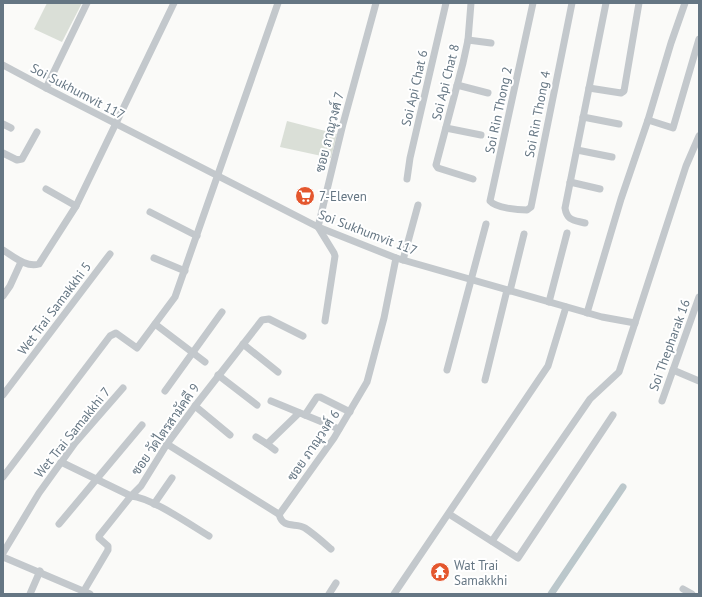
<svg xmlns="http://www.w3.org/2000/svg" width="702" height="597" viewBox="0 0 702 597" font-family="'PT Sans',Sarabun,sans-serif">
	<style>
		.green { fill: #dadfd7 }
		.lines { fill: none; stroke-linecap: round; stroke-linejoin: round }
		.canal { stroke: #bbc7cb; stroke-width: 7 }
		.minor { stroke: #c3c8cc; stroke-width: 7 }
		.labels { text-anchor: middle; stroke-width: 4; stroke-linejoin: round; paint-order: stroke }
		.street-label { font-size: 13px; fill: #657683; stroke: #fff }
		.poi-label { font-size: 13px; fill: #657683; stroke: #fff; text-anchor: start }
	</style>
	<rect width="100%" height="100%" fill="#fafaf8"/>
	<g class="green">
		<path d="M 47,3 L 82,3 L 62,42 L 34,29 Z"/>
		<path d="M 287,121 L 337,134 L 331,158 L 280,147 Z"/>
	</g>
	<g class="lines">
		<path class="canal" d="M 551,594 L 623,487"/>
		<g class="minor">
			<path d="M 471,3 L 468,40 L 463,63 L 436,165 L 438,168 L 473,179"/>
			<path d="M 533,3 L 490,201 C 496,208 518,210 527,210 L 531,207 L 572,3"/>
			<path d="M 468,40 L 491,43"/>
			<path d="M 3,65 L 46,88 L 318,227 L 396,258 L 602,317 L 635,323"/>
			<path d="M 457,85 L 488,93"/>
			<path d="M 46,88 L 87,3"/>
			<path d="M 589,88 L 621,93 L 624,91 L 639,3"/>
			<path d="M 583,117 L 619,124"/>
			<path d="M 648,120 L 673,128 L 699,39"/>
			<path d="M 3,124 L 11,128"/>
			<path d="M 446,128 L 481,135"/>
			<path d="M 577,150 L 612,157"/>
			<path d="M 3,153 L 17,160 L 22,159 L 37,132"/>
			<path d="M 407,179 L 410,158 L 446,3"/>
			<path d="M 570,182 L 600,189"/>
			<path d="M 46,189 L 76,206"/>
			<path d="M 150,212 L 197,236"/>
			<path d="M 585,223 C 574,220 567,221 565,208 L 606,3"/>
			<path d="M 3,250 C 13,256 26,268 39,264 L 76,206 L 174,3"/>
			<path d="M 154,258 L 185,271"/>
			<path d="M 403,260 L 418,205"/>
			<path d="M 510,291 L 524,234"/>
			<path d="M 3,296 L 10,286 L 21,262"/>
			<path d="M 549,302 L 567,233"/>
			<path d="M 587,313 L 621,199 L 648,120 L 671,43 L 685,3"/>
			<path d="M 325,321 L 335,256 L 334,253 L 318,227 L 343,124 L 376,3"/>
			<path d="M 155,324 L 205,362"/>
			<path d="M 243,344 L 278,372"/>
			<path d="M 447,370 L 486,224"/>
			<path d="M 673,370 L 699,381"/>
			<path d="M 218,375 L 257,405"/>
			<path d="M 485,380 L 507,290"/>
			<path d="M 165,391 L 222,312"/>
			<path d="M 3,395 L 110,254"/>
			<path d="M 271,401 L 339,429"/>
			<path d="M 662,401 L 699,297"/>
			<path d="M 195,406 L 230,435"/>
			<path d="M 305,415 L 317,397 L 320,397 L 350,412"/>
			<path d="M 256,437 L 267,444 L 299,413"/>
			<path d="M 167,444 L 277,513 L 279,514 L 281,512 L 334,438 L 367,382 L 384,318 L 396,258"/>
			<path d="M 267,444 L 275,450"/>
			<path d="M 61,462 L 131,496 C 152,498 189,524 209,536"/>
			<path d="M 3,477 L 110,336 L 116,333 L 137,348 L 175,297 L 278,3"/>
			<path d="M 154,504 L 172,478"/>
			<path d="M 279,514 C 283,530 296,522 305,528 C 314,534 323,542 331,549"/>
			<path d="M 449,514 L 518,558 L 613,415"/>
			<path d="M 59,524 L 142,425"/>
			<path d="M 492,541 L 590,399 L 619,372 L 686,166 L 699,136"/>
			<path d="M 3,553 L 39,493 L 75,443 L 123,388"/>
			<path d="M 3,557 L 90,594"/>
			<path d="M 683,589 L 692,594"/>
			<path d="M 30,594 L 40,571"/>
			<path d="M 82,594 L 108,550 L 108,546 L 99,538 L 99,536 L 131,496 L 141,486 L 167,444 L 195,406 L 262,320 L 269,319 L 303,336"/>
			<path d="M 329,594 L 336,583"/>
			<path d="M 394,594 L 548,366 L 566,307"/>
		</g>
	</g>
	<defs>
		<g id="supermarket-disc" transform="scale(1)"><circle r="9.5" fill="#e4572e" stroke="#fff"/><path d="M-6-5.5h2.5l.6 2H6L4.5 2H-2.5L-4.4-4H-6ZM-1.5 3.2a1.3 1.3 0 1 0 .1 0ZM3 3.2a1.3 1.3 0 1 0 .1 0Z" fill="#fff"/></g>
		<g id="temple-disc" transform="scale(1)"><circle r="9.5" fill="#e4572e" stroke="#fff"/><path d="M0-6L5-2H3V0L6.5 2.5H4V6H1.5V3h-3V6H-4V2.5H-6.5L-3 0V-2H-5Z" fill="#fff"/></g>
	</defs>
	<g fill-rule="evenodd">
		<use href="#supermarket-disc" x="305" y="196"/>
		<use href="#temple-disc" x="440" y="572"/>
	</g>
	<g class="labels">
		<g class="street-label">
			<text transform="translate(445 82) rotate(-76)" y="5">Soi Api Chat 8</text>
			<text transform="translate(414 88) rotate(-77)" y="5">Soi Api Chat 6</text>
			<text transform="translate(78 91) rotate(28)" y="5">Soi Sukhumvit 117</text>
			<text transform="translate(498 110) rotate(-78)" y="5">Soi Rin Thong 2</text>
			<text transform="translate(537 114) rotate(-79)" y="5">Soi Rin Thong 4</text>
			<text transform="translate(329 132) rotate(-76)" y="5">ซอย ภาณุวงศ์ 7</text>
			<text transform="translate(368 232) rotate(21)" y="5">Soi Sukhumvit 117</text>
			<text transform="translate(54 308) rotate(-53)" y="5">Wet Trai Samakkhi 5</text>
			<text transform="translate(669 345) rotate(-70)" y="5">Soi Thepharak 16</text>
			<text transform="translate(165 429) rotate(-55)" y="5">ซอย วัดไตรสามัคคี 9</text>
			<text transform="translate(72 432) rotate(-51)" y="5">Wet Trai Samakkhi 7</text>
			<text transform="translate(313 445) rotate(-56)" y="5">ซอย ภาณุวงศ์ 6</text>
		</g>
		<g class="poi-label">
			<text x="319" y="201">7-Eleven</text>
			<text x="454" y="570">Wat Trai<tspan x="454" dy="15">Samakkhi</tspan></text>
		</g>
	</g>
	<rect width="702" height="597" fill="none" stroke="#657683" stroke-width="8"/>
</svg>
